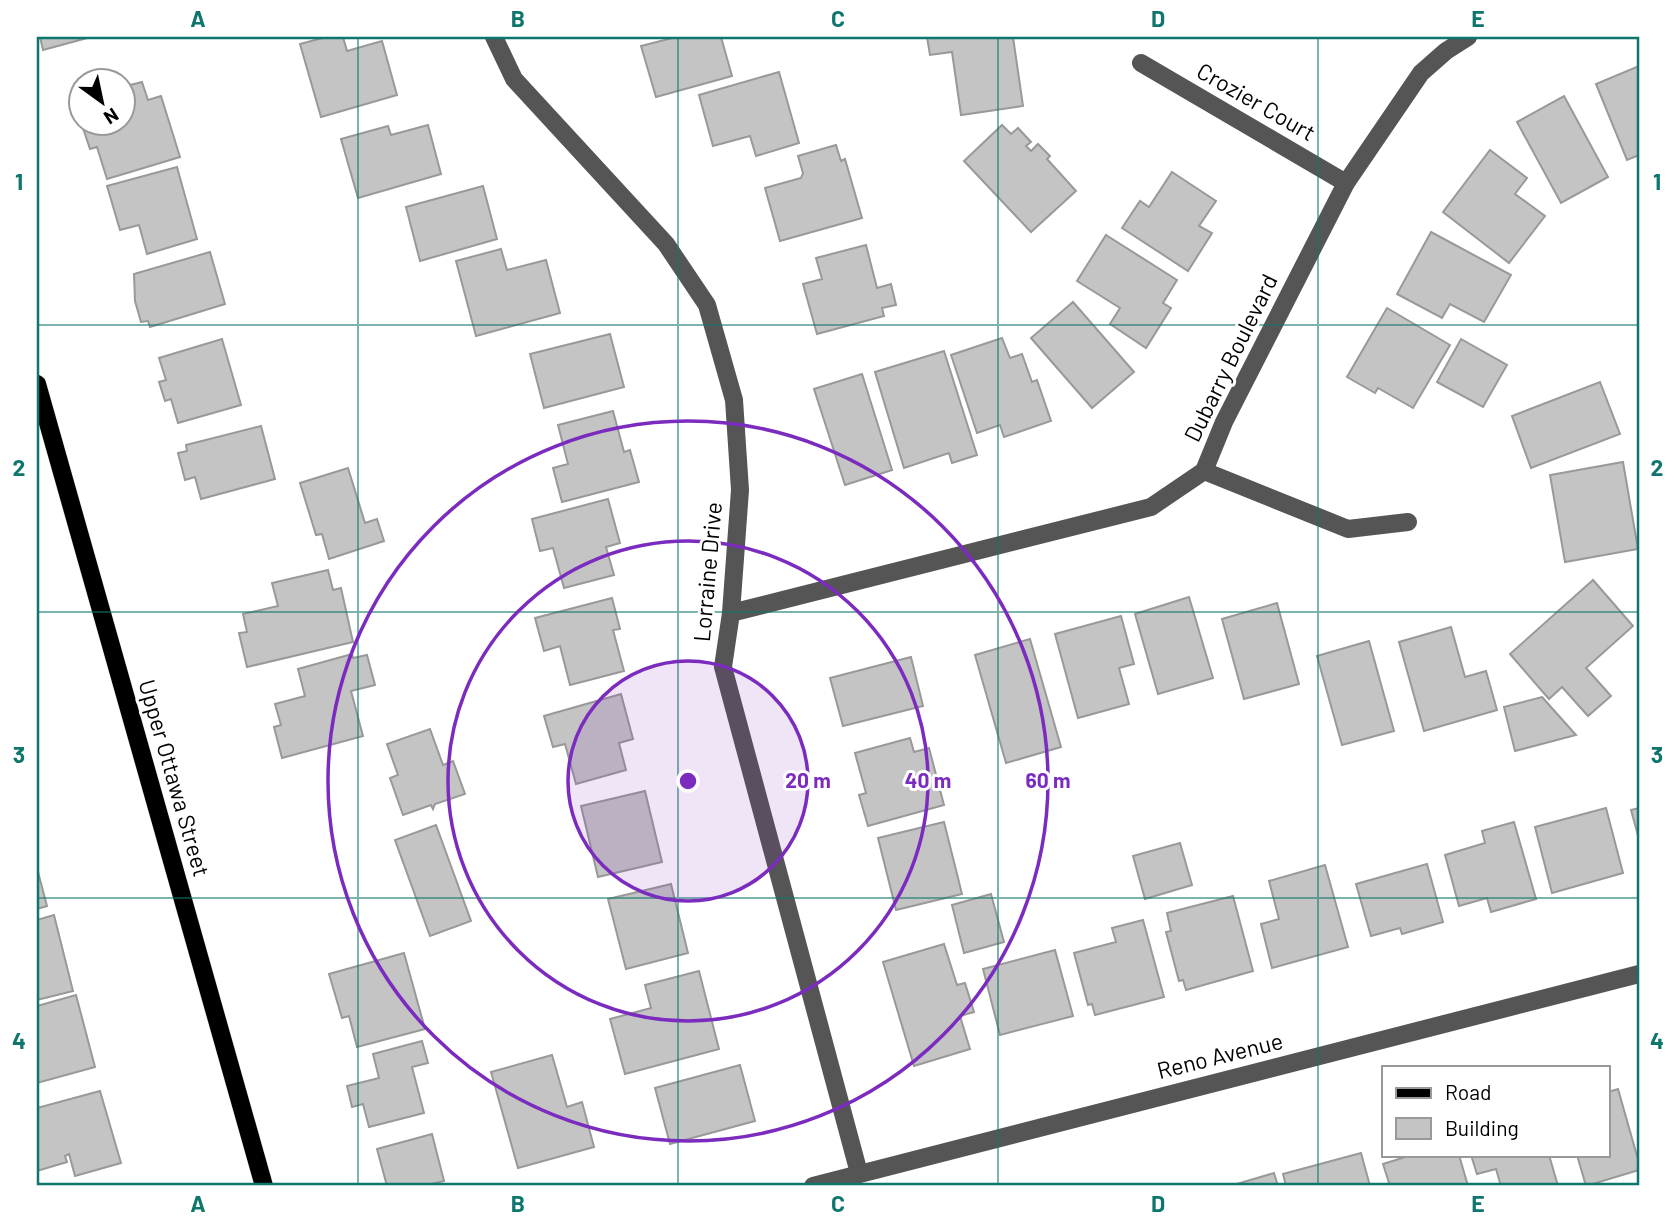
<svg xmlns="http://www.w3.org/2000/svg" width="1676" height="1223" viewBox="0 0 1676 1223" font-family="Barlow,sans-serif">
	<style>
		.building { fill: #c4c4c4; stroke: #999; stroke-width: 2 }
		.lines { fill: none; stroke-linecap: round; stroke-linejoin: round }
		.major-casing { stroke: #dbdbdb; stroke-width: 19 }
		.minor { stroke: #555; stroke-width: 18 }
		.major { stroke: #000; stroke-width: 18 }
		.grid { fill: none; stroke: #0f766e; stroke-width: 2; stroke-opacity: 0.55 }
		.ring { fill: none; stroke: #7b2cbf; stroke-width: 3.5 }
		.labels { text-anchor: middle; stroke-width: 6; stroke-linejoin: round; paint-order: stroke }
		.street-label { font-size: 23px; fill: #000; stroke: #fff }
		.centre { fill: #7b2cbf; stroke: #fff; stroke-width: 3.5 }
		.ring-label { font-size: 21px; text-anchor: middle; font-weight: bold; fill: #7b2cbf; stroke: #fff; stroke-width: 6; stroke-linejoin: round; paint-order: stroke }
		.neatline { fill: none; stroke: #0f766e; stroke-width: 2.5 }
		.grid-label { font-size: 23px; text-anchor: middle; font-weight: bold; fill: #0f766e }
	</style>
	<rect width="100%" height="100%" fill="#fff"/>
	<g class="building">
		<path d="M 40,37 L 91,37 L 43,50 Z"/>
		<path d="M 326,37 L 343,37 L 347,51 L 382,41 L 397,95 L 321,117 L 300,44 Z"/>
		<path d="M 676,37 L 721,37 L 732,76 L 656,97 L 641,46 Z"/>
		<path d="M 927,37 L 1013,37 L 1023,106 L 961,115 L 952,52 L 930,55 Z"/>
		<path d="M 1639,66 L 1639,155 L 1627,160 L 1596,84 Z"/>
		<path d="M 779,72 L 799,143 L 756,156 L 750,136 L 713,146 L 699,95 Z"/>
		<path d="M 142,82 L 148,100 L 161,96 L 180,157 L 107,179 L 97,147 L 90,149 L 81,122 L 122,122 L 122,87 Z"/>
		<path d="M 1564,96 L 1608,177 L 1561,203 L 1517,122 Z"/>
		<path d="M 428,125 L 441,174 L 358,198 L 341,139 L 388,126 L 391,135 Z"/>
		<path d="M 1002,125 L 1011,134 L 1018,128 L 1031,142 L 1026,146 L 1031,151 L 1038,144 L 1050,156 L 1047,159 L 1076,191 L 1031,232 L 964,161 Z"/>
		<path d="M 836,145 L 841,161 L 845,159 L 862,218 L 780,241 L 765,188 L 801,178 L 803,173 L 798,156 Z"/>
		<path d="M 1490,150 L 1527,178 L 1515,194 L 1545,216 L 1509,263 L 1443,212 Z"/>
		<path d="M 177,167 L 197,239 L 147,254 L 139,225 L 120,230 L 107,186 Z"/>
		<path d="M 1172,172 L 1216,201 L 1199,226 L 1212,233 L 1188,271 L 1122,228 L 1140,201 L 1149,207 Z"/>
		<path d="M 483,186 L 497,239 L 420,261 L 406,207 Z"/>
		<path d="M 1431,232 L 1511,275 L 1484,322 L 1450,304 L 1442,318 L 1397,294 Z"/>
		<path d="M 1106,235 L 1177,280 L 1163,303 L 1171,308 L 1146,348 L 1110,324 L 1120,308 L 1077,281 Z"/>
		<path d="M 866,245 L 877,288 L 891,284 L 896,305 L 882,308 L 884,316 L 817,334 L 803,284 L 822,279 L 816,258 Z"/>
		<path d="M 501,249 L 507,270 L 546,260 L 560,313 L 476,336 L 456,261 Z"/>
		<path d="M 210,252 L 225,304 L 150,327 L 148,321 L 141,322 L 135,301 L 134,274 Z"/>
		<path d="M 1073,302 L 1134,372 L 1092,408 L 1031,338 Z"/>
		<path d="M 1387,308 L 1450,345 L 1413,408 L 1378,388 L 1375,393 L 1347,377 Z"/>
		<path d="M 610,334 L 624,387 L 544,408 L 530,354 Z"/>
		<path d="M 1002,338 L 1010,358 L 1022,354 L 1032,382 L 1037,380 L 1051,421 L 1004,437 L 1000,425 L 977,433 L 951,355 Z"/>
		<path d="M 222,339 L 241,405 L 178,423 L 171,399 L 165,401 L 159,382 L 166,380 L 159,358 Z"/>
		<path d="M 1461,339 L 1507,365 L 1483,407 L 1437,382 Z"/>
		<path d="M 944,351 L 977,455 L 952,463 L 949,453 L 904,468 L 875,372 Z"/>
		<path d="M 862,374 L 892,470 L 845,485 L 814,389 Z"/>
		<path d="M 1600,382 L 1620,434 L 1531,468 L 1512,416 Z"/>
		<path d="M 613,411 L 624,452 L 630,450 L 639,482 L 562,502 L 553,468 L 568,464 L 558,425 Z"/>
		<path d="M 261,426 L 275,479 L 201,499 L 195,477 L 185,480 L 178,453 L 187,451 L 186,445 Z"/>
		<path d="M 1623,462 L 1638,549 L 1565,562 L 1550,475 Z"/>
		<path d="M 348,468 L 365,523 L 377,519 L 384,541 L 329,559 L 322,534 L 316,535 L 300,483 Z"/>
		<path d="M 608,499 L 620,543 L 606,547 L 614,575 L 564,588 L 553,548 L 540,551 L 532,519 Z"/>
		<path d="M 328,570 L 333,590 L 341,588 L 353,642 L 247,667 L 239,633 L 247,632 L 243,614 L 278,606 L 272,583 Z"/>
		<path d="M 1593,580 L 1633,626 L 1586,668 L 1611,696 L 1588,716 L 1562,687 L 1549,699 L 1510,654 Z"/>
		<path d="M 1189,597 L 1213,678 L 1158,694 L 1135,614 Z"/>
		<path d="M 612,598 L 620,629 L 613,630 L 624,671 L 570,685 L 560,646 L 544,651 L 535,618 Z"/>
		<path d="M 1277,603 L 1299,684 L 1244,699 L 1222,619 Z"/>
		<path d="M 1121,616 L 1134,664 L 1119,668 L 1129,704 L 1078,718 L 1055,634 Z"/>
		<path d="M 1451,627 L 1465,677 L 1486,671 L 1497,710 L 1424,731 L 1399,642 Z"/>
		<path d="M 1030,639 L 1061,747 L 1006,763 L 975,655 Z"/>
		<path d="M 1369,641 L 1394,731 L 1342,745 L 1317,656 Z"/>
		<path d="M 352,654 L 353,658 L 367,655 L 375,685 L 351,691 L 363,736 L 282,758 L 274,727 L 281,725 L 275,704 L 305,696 L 298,669 Z"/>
		<path d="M 911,657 L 923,706 L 843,726 L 830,678 Z"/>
		<path d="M 621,694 L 633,739 L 619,743 L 626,770 L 576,784 L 565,744 L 553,747 L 544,716 Z"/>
		<path d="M 1542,697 L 1576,735 L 1515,751 L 1504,707 Z"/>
		<path d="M 430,729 L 443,765 L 453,761 L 465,794 L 435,804 L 433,809 L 431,805 L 403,815 L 390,778 L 398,775 L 387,744 Z"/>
		<path d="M 910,738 L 914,752 L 929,748 L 944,805 L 868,826 L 859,795 L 866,793 L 855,753 Z"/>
		<path d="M 645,791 L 662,862 L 598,877 L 581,806 Z"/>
		<path d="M 1606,808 L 1623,873 L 1552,893 L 1535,827 Z"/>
		<path d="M 1639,808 L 1639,839 L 1631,810 Z"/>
		<path d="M 944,822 L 962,894 L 896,910 L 878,838 Z"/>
		<path d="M 1514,822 L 1536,899 L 1491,912 L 1487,898 L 1459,906 L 1445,855 L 1485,843 L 1482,831 Z"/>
		<path d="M 436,825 L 471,921 L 430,936 L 395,840 Z"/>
		<path d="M 1180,843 L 1192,885 L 1145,899 L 1133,856 Z"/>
		<path d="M 1427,864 L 1443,922 L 1402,934 L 1400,928 L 1371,936 L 1356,884 Z"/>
		<path d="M 1325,865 L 1348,947 L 1272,968 L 1261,924 L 1279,919 L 1269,881 Z"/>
		<path d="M 37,868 L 47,906 L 37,909 Z"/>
		<path d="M 671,884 L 688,953 L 626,969 L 608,899 Z"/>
		<path d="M 991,894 L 1004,942 L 964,953 L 952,905 Z"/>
		<path d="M 1233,896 L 1253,971 L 1186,990 L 1183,980 L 1179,981 L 1166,932 L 1171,931 L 1167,913 Z"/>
		<path d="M 54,915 L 73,991 L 37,1000 L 37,920 Z"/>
		<path d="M 1143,920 L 1164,997 L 1095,1015 L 1092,1004 L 1088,1005 L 1074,953 L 1116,942 L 1112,928 Z"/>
		<path d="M 944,944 L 957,985 L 965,983 L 974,1012 L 960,1016 L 970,1049 L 914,1066 L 883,962 Z"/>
		<path d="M 1055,950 L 1073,1016 L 1000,1035 L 983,969 Z"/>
		<path d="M 404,953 L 425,1029 L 357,1047 L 349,1016 L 342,1018 L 329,974 Z"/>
		<path d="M 699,971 L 719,1049 L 625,1074 L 610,1019 L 651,1008 L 645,985 Z"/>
		<path d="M 76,995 L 95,1067 L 37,1083 L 37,1006 Z"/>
		<path d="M 422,1041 L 428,1063 L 412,1067 L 424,1113 L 369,1127 L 363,1104 L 352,1107 L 347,1086 L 379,1078 L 373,1054 Z"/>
		<path d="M 552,1055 L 567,1107 L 582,1102 L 594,1147 L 518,1168 L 491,1072 Z"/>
		<path d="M 740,1065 L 755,1121 L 670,1144 L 655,1088 Z"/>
		<path d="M 1618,1089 L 1639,1163 L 1639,1170 L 1586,1186 L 1577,1155 L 1608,1155 L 1608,1092 Z"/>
		<path d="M 100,1091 L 121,1163 L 75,1176 L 69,1154 L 65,1156 L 67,1162 L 37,1171 L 37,1108 Z"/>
		<path d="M 432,1134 L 444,1181 L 423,1186 L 387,1186 L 377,1149 Z"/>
		<path d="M 1361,1153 L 1370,1186 L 1286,1186 L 1283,1174 Z"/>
		<path d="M 1412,1155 L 1459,1155 L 1468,1186 L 1390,1186 L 1383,1164 Z"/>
		<path d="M 1471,1155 L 1549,1155 L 1558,1186 L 1501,1186 L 1496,1169 L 1477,1174 Z"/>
		<path d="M 1274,1173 L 1278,1186 L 1230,1186 Z"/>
	</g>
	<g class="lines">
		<g class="major-casing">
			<path id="major" d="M 37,384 L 264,1186"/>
		</g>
		<g class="minor">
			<path d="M 494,37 L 514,79 L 666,244 L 707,305 L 734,400 L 740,490 L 731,613 L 723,667 L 859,1173"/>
			<path d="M 1141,63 L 1346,183"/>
			<path d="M 1204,471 L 1348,529 L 1408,522"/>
			<path d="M 731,613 L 1151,507 L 1204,471 L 1224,422 L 1346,183 L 1421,73 L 1446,51 L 1468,37"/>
			<path d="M 813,1186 L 1639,974"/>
		</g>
		<use href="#major" class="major"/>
	</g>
	<path class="grid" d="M 358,37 L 358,1186M 678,37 L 678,1186M 998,37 L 998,1186M 1318,37 L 1318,1186M 37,325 L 1639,325M 37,612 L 1639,612M 37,898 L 1639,898"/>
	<circle cx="688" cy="781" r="120" fill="#7b2cbf" fill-opacity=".12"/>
	<g class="ring">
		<circle cx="688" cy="781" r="120"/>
		<circle cx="688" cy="781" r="240"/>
		<circle cx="688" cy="781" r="360"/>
	</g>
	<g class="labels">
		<g class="street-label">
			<text transform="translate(1256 102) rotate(30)" y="8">Crozier Court</text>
			<text transform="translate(1231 358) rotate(-64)" y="8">Dubarry Boulevard</text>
			<text transform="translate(708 572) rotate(-85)" y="8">Lorraine Drive</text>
			<text transform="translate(174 778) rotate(74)" y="8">Upper Ottawa Street</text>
			<text transform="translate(1220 1056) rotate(-14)" y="8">Reno Avenue</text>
		</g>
	</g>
	<circle cx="688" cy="781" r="10" class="centre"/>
	<g class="ring-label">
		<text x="808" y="788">20 m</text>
		<text x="928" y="788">40 m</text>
		<text x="1048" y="788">60 m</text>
	</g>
	<rect width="1676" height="1223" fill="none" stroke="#ffffff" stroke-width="77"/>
	<rect x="1382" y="1066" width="228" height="91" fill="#ffffff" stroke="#999999" stroke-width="2"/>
	<rect x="1396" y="1088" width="35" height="10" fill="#000000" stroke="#999999" stroke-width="2"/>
	<text x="1445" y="1100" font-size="21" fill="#000000">Road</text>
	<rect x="1396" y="1118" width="35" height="21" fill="#c4c4c4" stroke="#999999" stroke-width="2"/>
	<text x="1445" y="1136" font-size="21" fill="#000000">Building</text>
	<g transform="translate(102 102) rotate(147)"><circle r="33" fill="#ffffff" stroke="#999999" stroke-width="2"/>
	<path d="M0-5L12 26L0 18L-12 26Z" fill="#000000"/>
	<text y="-10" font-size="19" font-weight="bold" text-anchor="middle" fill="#000000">N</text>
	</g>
	<rect x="38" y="38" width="1600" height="1146" class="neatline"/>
	<g class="grid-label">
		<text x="198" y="27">A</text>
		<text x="518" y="27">B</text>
		<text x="838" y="27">C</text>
		<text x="1158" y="27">D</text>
		<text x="1478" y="27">E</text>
		<text x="19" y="190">1</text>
		<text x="1657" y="190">1</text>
		<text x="19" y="476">2</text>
		<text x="1657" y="476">2</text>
		<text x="19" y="763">3</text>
		<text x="1657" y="763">3</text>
		<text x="19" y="1049">4</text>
		<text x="1657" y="1049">4</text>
		<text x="198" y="1212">A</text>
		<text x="518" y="1212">B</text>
		<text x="838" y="1212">C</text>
		<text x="1158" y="1212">D</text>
		<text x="1478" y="1212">E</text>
	</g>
</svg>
